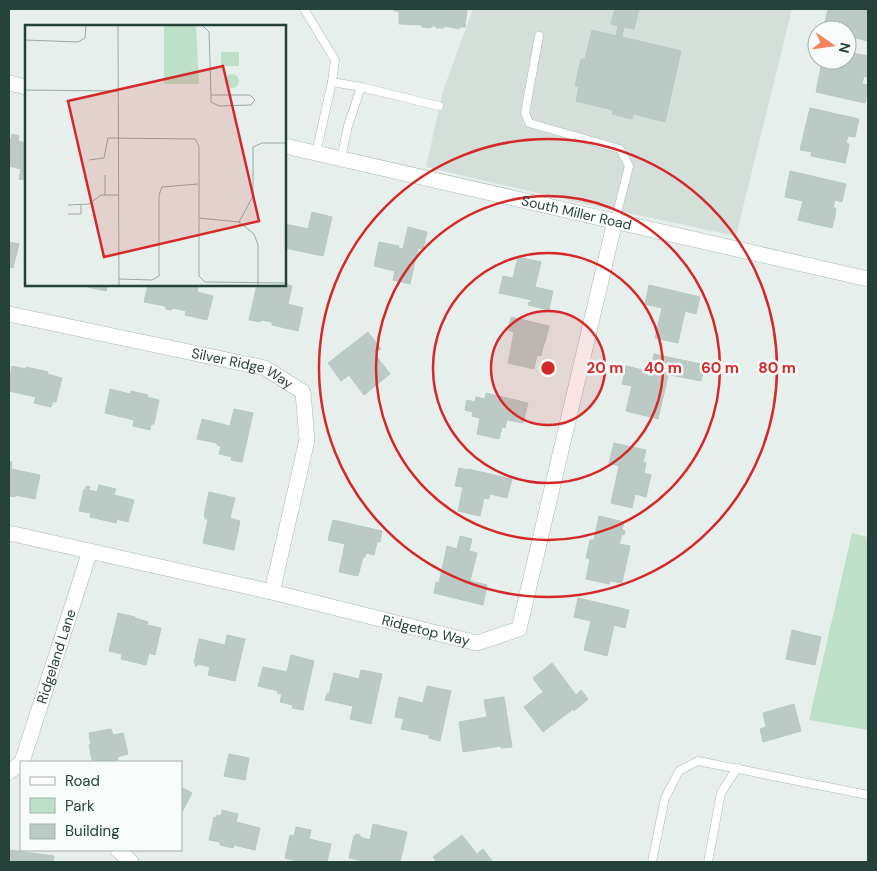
<svg xmlns="http://www.w3.org/2000/svg" width="877" height="871" viewBox="0 0 877 871" font-family="'DM Sans',sans-serif">
	<style>
		.built { fill: #d4dfda }
		.green { fill: #bfe0c8 }
		.building { fill: #bbcac4; stroke: #b8c9c2 }
		.lines { fill: none; stroke-linecap: round; stroke-linejoin: round }
		.lane-casing { stroke: #a8b8b2; stroke-width: 9 }
		.street-casing { stroke: #a8b8b2; stroke-width: 16 }
		.secondary-casing { stroke: #a4bbb3; stroke-width: 16 }
		.lane { stroke: #fff; stroke-width: 8 }
		.street { stroke: #fff; stroke-width: 15 }
		.secondary { stroke: #fff; stroke-width: 15 }
		.ring { fill: none; stroke: #d62828; stroke-width: 2.5 }
		.labels { text-anchor: middle; stroke-width: 5; stroke-linejoin: round; paint-order: stroke }
		.street-label { font-size: 14px; fill: #24423a; stroke: #f7fbf9 }
		.inset-road { fill: none; stroke: #98aaa4; stroke-width: 1 }
		.view { fill: #d62828; fill-opacity: 0.15; stroke: #d62828; stroke-width: 2.5 }
		.inset-edge { fill: none; stroke: #24423a; stroke-width: 2.5 }
		.centre { fill: #d62828; stroke: #f7fbf9; stroke-width: 2.5 }
		.ring-label { font-size: 15px; text-anchor: middle; font-weight: bold; fill: #d62828; stroke: #f7fbf9; stroke-width: 5; stroke-linejoin: round; paint-order: stroke }
	</style>
	<rect width="100%" height="100%" fill="#e6efeb"/>
	<path class="built" d="M 473,9 L 792,9 L 736,236 L 586,204 L 426,167 L 443,91 Z"/>
	<path class="green" d="M 852,533 L 868,537 L 868,730 L 809,720 Z"/>
	<g class="building">
		<path d="M 394,9 L 467,9 L 465,27 L 459,27 L 459,29 L 445,26 L 444,28 L 436,28 L 436,26 L 431,26 L 431,28 L 422,27 L 422,25 L 399,24 L 399,11 L 394,11 Z"/>
		<path d="M 615,9 L 639,9 L 634,29 L 624,27 L 622,37 L 681,51 L 665,122 L 633,114 L 632,119 L 612,114 L 613,110 L 576,101 L 579,87 L 575,86 L 581,59 L 585,59 L 592,30 L 616,36 L 618,26 L 611,24 Z"/>
		<path d="M 828,9 L 868,9 L 868,41 L 847,36 L 847,30 L 823,30 Z"/>
		<path d="M 847,52 L 868,56 L 868,70 L 867,77 L 864,76 L 862,84 L 868,85 L 865,103 L 816,92 L 821,67 L 833,69 L 835,60 L 847,60 Z"/>
		<path d="M 810,108 L 859,119 L 855,137 L 848,136 L 846,143 L 849,144 L 848,151 L 845,163 L 811,156 L 812,152 L 800,150 Z"/>
		<path d="M 12,134 L 19,136 L 18,141 L 26,143 L 26,180 L 19,179 L 21,169 L 9,166 L 9,139 L 11,139 Z"/>
		<path d="M 790,171 L 846,184 L 842,202 L 835,200 L 833,208 L 836,208 L 835,216 L 832,228 L 798,220 L 803,201 L 785,197 Z"/>
		<path d="M 312,212 L 332,217 L 323,256 L 285,248 L 285,224 L 308,229 Z"/>
		<path d="M 408,227 L 427,232 L 423,249 L 418,248 L 410,284 L 393,280 L 395,271 L 374,266 L 379,242 L 399,246 L 398,248 L 403,249 Z"/>
		<path d="M 9,242 L 19,244 L 13,268 L 9,267 Z"/>
		<path d="M 518,257 L 541,262 L 535,287 L 553,291 L 549,310 L 528,305 L 529,302 L 531,302 L 532,300 L 499,293 L 503,276 L 513,278 Z"/>
		<path d="M 285,284 L 292,286 L 288,304 L 303,308 L 298,331 L 272,325 L 272,322 L 261,320 L 261,322 L 249,320 L 257,285 Z"/>
		<path d="M 88,285 L 108,285 L 106,291 L 88,287 Z"/>
		<path d="M 148,285 L 167,285 L 176,287 L 177,285 L 199,285 L 197,292 L 213,296 L 207,320 L 185,315 L 186,311 L 173,308 L 171,310 L 166,309 L 165,306 L 144,302 Z"/>
		<path d="M 649,285 L 700,297 L 696,314 L 685,311 L 678,343 L 655,338 L 662,308 L 645,304 Z"/>
		<path d="M 511,317 L 549,326 L 545,343 L 544,343 L 541,356 L 537,355 L 534,369 L 508,363 L 514,332 L 508,330 Z"/>
		<path d="M 368,332 L 381,349 L 374,353 L 390,374 L 364,395 L 349,375 L 341,381 L 328,363 Z"/>
		<path d="M 654,354 L 705,365 L 701,381 L 650,371 Z"/>
		<path d="M 12,366 L 26,369 L 26,367 L 48,372 L 47,374 L 62,378 L 56,402 L 53,401 L 51,407 L 34,403 L 36,397 L 9,391 L 9,381 Z"/>
		<path d="M 626,366 L 668,376 L 658,419 L 626,411 L 632,386 L 622,384 Z"/>
		<path d="M 110,389 L 130,394 L 131,391 L 148,395 L 147,397 L 159,400 L 154,424 L 151,424 L 150,430 L 133,426 L 134,420 L 105,413 Z"/>
		<path d="M 486,393 L 528,403 L 523,423 L 507,420 L 505,428 L 502,427 L 499,439 L 477,434 L 480,418 L 472,416 L 473,412 L 465,410 L 467,400 L 475,402 L 476,397 L 485,399 Z"/>
		<path d="M 234,409 L 253,413 L 242,462 L 231,460 L 232,457 L 219,454 L 221,446 L 217,445 L 217,443 L 197,439 L 202,419 L 230,426 Z"/>
		<path d="M 614,443 L 646,450 L 643,462 L 646,463 L 644,473 L 651,475 L 646,497 L 635,494 L 632,508 L 611,503 L 619,466 L 609,463 Z"/>
		<path d="M 9,461 L 12,462 L 11,469 L 40,475 L 35,499 L 15,495 L 15,497 L 9,496 Z"/>
		<path d="M 459,468 L 467,470 L 468,469 L 512,479 L 507,498 L 490,494 L 489,499 L 484,498 L 480,516 L 458,511 L 463,487 L 455,486 Z"/>
		<path d="M 99,485 L 116,489 L 114,495 L 134,500 L 128,522 L 117,519 L 116,523 L 90,517 L 91,513 L 79,511 L 84,489 L 86,489 L 86,486 L 90,487 L 89,490 L 97,492 Z"/>
		<path d="M 209,492 L 235,498 L 230,518 L 240,521 L 234,550 L 203,543 L 208,519 L 205,519 L 205,516 L 204,516 Z"/>
		<path d="M 599,516 L 624,522 L 622,530 L 625,531 L 624,535 L 622,534 L 619,544 L 630,546 L 622,583 L 610,581 L 609,584 L 586,579 L 590,559 L 586,558 L 590,540 L 594,540 Z"/>
		<path d="M 333,520 L 382,531 L 380,542 L 377,542 L 374,555 L 366,553 L 365,557 L 363,557 L 358,576 L 339,572 L 345,544 L 328,540 Z"/>
		<path d="M 460,536 L 472,539 L 469,551 L 477,553 L 470,581 L 487,585 L 483,605 L 434,593 L 436,582 L 439,583 L 447,546 L 457,549 Z"/>
		<path d="M 578,598 L 629,610 L 625,628 L 614,625 L 607,656 L 584,650 L 591,621 L 574,617 Z"/>
		<path d="M 118,613 L 135,617 L 135,618 L 148,622 L 147,625 L 161,628 L 155,655 L 149,653 L 146,665 L 121,659 L 122,654 L 109,651 Z"/>
		<path d="M 792,630 L 821,637 L 815,665 L 786,659 Z"/>
		<path d="M 227,635 L 245,639 L 235,681 L 208,675 L 210,667 L 198,664 L 197,666 L 195,666 L 196,663 L 194,663 L 199,639 L 225,645 Z"/>
		<path d="M 291,655 L 314,661 L 303,710 L 292,708 L 293,705 L 280,702 L 282,694 L 277,693 L 278,691 L 258,686 L 263,667 L 287,672 Z"/>
		<path d="M 552,663 L 576,695 L 581,690 L 588,699 L 574,711 L 573,709 L 543,732 L 524,707 L 543,692 L 533,678 Z"/>
		<path d="M 361,670 L 382,674 L 371,724 L 350,719 L 353,706 L 325,700 L 327,693 L 329,694 L 334,673 L 359,679 Z"/>
		<path d="M 427,686 L 451,691 L 440,741 L 429,738 L 429,735 L 401,729 L 404,719 L 395,717 L 399,697 L 423,703 Z"/>
		<path d="M 504,697 L 512,747 L 501,748 L 501,746 L 463,752 L 459,722 L 487,717 L 484,700 Z"/>
		<path d="M 794,704 L 801,731 L 763,742 L 760,729 L 766,727 L 763,713 Z"/>
		<path d="M 111,729 L 113,735 L 123,733 L 128,754 L 117,757 L 118,762 L 95,762 L 95,760 L 92,760 L 89,745 L 91,744 L 89,733 Z"/>
		<path d="M 229,754 L 249,758 L 245,780 L 224,776 Z"/>
		<path d="M 181,787 L 192,793 L 181,814 Z"/>
		<path d="M 222,810 L 238,814 L 236,822 L 260,828 L 255,850 L 234,845 L 233,848 L 220,845 L 220,842 L 209,840 L 214,817 L 216,818 L 217,815 L 221,816 Z"/>
		<path d="M 373,824 L 407,832 L 400,862 L 368,862 L 349,858 L 354,836 L 355,836 L 356,834 L 360,835 L 360,837 L 370,840 Z"/>
		<path d="M 296,827 L 311,830 L 309,839 L 331,844 L 327,862 L 296,862 L 296,861 L 285,858 L 290,835 L 294,836 Z"/>
		<path d="M 462,835 L 477,854 L 483,849 L 493,862 L 437,862 L 433,857 Z"/>
		<path d="M 9,850 L 54,856 L 53,862 L 9,862 Z"/>
	</g>
	<g class="lines">
		<g class="lane-casing">
			<g id="lane">
				<path d="M 304,9 L 335,60 L 332,82 L 316,153"/>
				<path d="M 539,36 L 525,113 L 529,123 L 620,149 L 629,166 L 615,221"/>
				<path d="M 332,82 L 361,87 L 439,106"/>
				<path d="M 341,158 L 348,126 L 361,87"/>
				<path d="M 652,862 L 665,798 L 679,771 L 698,761 L 868,795"/>
				<path d="M 708,862 L 721,793 L 737,768"/>
			</g>
		</g>
		<g class="street-casing">
			<g id="street">
				<path id="s1" d="M 9,314 L 265,368 L 303,392 L 307,440 L 272,592"/>
				<path id="s2" d="M 9,533 L 272,592 L 477,643 L 519,629 L 615,221"/>
				<path id="s3" d="M 22,762 L 90,551"/>
				<path d="M 9,772 L 21,763"/>
				<path d="M 118,850 L 131,862"/>
			</g>
		</g>
		<g class="secondary-casing">
			<g id="secondary">
				<path d="M 9,83 L 26,87"/>
				<path id="s4" d="M 285,146 L 868,279"/>
			</g>
		</g>
		<use href="#lane" class="lane"/>
		<use href="#street" class="street"/>
		<use href="#secondary" class="secondary"/>
	</g>
	<circle cx="548" cy="368" r="57" fill="#d62828" fill-opacity=".12"/>
	<g class="ring">
		<circle cx="548" cy="368" r="57"/>
		<circle cx="548" cy="368" r="115"/>
		<circle cx="548" cy="368" r="172"/>
		<circle cx="548" cy="368" r="229"/>
	</g>
	<g class="labels">
		<g class="street-label">
			<text dy="5" stroke="none"><textPath href="#s4" startOffset="299">South Miller Road</textPath></text>
			<text dy="5" stroke="none"><textPath href="#s1" startOffset="240">Silver Ridge Way</textPath></text>
			<text dy="5" stroke="none"><textPath href="#s2" startOffset="428">Ridgetop Way</textPath></text>
			<text dy="5" stroke="none"><textPath href="#s3" startOffset="111">Ridgeland Lane</textPath></text>
		</g>
	</g>
	<g transform="translate(25 25)">
		<rect width="261" height="261" fill="#e6efeb"/>
		<path d="M 139,1 L 171,1 L 174,59 L 139,59 ZM 196,27 L 214,27 L 214,41 L 196,41 ZM200 56a7 7 0 1 1 14 0a7 7 0 1 1-14 0Z" fill="#bfe0c8"/>
		<path class="inset-road" d="M 93,1 L 94,261M 178,1 L 184,7 L 185,37 L 186,70 L 186,77 L 194,81 L 226,80 L 230,75 L 225,70 L 186,70M 0,15 L 53,17 L 60,13 L 61,1M 0,65 L 93,66M 64,135 L 79,133 L 83,113 L 170,114 L 174,121 L 174,251 L 180,257 L 262,258M 80,150 L 80,170M 43,180 L 64,179 L 76,170 L 93,170M 43,189 L 56,189 L 56,180M 174,193 L 214,197M 214,197 L 228,171 L 228,122 L 237,118 L 262,118M 214,197 L 229,209 L 233,220 L 233,261M 94,254 L 127,255 L 134,251 L 134,170 L 137,162 L 173,159"/>
		<path class="view" d="M 198,41 L 234,196 L 79,232 L 43,76 Z"/>
		<rect width="261" height="261" class="inset-edge"/>
	</g>
	<circle cx="548" cy="368" r="8" class="centre"/>
	<g class="ring-label">
		<text x="605" y="373">20 m</text>
		<text x="663" y="373">40 m</text>
		<text x="720" y="373">60 m</text>
		<text x="777" y="373">80 m</text>
	</g>
	<rect width="877" height="871" fill="none" stroke="#24423a" stroke-width="20"/>
	<rect x="20" y="761" width="162" height="90" fill="#f7fbf9" stroke="#a3b1ad"/>
	<rect x="30" y="777" width="25" height="8" fill="#ffffff" stroke="#a3b1ad"/>
	<text x="65" y="786" font-size="15" fill="#24423a">Road</text>
	<rect x="30" y="798" width="25" height="15" fill="#bfe0c8" stroke="#a3b1ad"/>
	<text x="65" y="811" font-size="15" fill="#24423a">Park</text>
	<rect x="30" y="824" width="25" height="15" fill="#bbcac4" stroke="#a3b1ad"/>
	<text x="65" y="836" font-size="15" fill="#24423a">Building</text>
	<g transform="translate(832 45) rotate(103)"><circle r="24" fill="#f7fbf9" stroke="#a3b1ad"/>
	<path d="M0-4L9 19L0 12L-9 19Z" fill="#f4845f"/>
	<text y="-8" font-size="14" font-weight="bold" text-anchor="middle" fill="#24423a">N</text>
	</g>
</svg>
